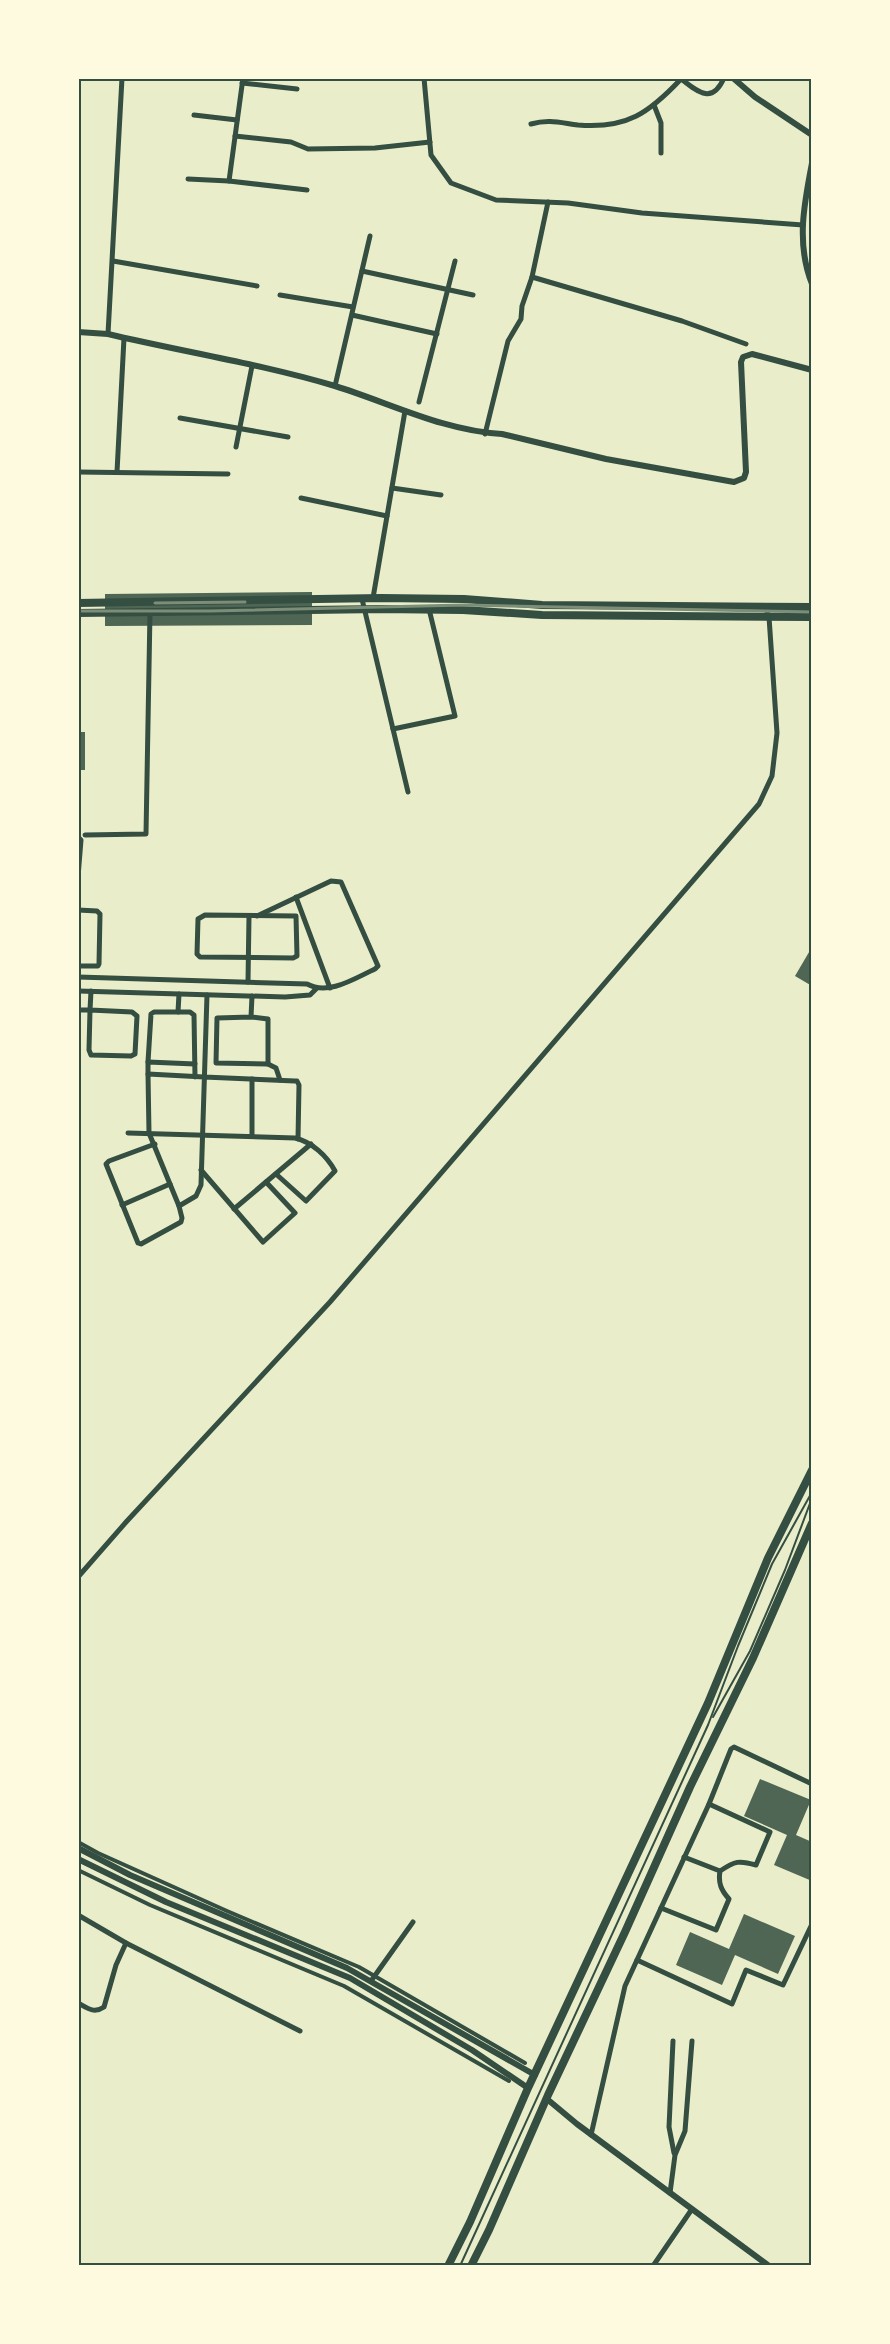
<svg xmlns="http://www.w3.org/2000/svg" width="890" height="2344" viewBox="0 0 890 2344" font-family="Arial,sans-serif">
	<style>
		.building { fill: #4f6655 }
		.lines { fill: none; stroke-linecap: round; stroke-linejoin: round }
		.service { stroke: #344e41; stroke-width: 2 }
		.pedestrian { stroke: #344e41; stroke-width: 4 }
		.minor { stroke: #344e41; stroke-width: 5 }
		.tertiary { stroke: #344e41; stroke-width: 6 }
		.secondary { stroke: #344e41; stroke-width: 8 }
		.primary { stroke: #344e41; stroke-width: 8 }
		.rail { stroke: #7c8e77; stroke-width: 3 }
		.neatline { fill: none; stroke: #344e41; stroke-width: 2 }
	</style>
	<rect width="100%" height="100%" fill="#e9edc9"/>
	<g class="building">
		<path d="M 312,592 L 312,625 L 105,626 L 105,594 Z"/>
		<rect x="78" y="732" width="7" height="38"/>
		<path d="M 812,947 L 812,986 L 795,976 Z"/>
		<path d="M 760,1779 L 811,1800 L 796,1835 L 812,1842 L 812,1881 L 774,1865 L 787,1835 L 744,1816 Z"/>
		<path d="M 744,1914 L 795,1936 L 778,1974 L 735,1955 L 722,1985 L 676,1965 L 690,1932 L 729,1949 Z"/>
	</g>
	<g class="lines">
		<g class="service">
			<path d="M 713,1717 L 750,1651 L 785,1570 L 812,1498"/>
			<path d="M 460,2266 L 708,1725 L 738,1646 L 772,1564 L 812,1492"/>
		</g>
		<g class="pedestrian">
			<path d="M 78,1842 L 98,1853 L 227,1911 L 359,1967 L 525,2063"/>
			<path d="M 78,1870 L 150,1905 L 344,1986 L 509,2081"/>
		</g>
		<g class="minor">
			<path d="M 424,78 L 431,155 L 451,183 L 496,200 L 568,203 L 642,213 L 803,225"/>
			<path d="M 680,78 C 698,92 712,105 724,78"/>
			<path d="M 242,83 L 297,89"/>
			<path d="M 654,105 L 661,123 L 661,153"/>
			<path d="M 194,115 L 237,120"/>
			<path d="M 531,124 C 549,119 561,123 578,125 C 627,129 649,113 681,79"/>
			<path d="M 235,136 L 291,142 L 308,149 L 375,148 L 430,142"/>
			<path d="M 188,179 L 229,181 L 307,190"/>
			<path d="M 229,181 L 243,78"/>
			<path d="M 113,261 L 257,286"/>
			<path d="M 362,271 L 473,295"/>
			<path d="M 532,277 L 682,321 L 746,344"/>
			<path d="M 280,295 L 353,307"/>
			<path d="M 352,315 L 437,334"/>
			<path d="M 108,334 L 122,78"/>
			<path d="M 335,386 L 370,236"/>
			<path d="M 419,402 L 455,261"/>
			<path d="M 180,418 L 288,437"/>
			<path d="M 485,434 L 508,341 L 521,319 L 522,306 L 532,277 L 548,202"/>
			<path d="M 236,447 L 252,366"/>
			<path d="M 78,472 L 228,474"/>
			<path d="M 117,472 L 124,338"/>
			<path d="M 392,488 L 441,495"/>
			<path d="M 301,498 L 387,516"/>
			<path d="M 373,598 L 405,411"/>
			<path d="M 362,599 L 408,792"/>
			<path d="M 393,729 L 455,716 L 429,609"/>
			<path d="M 85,835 L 146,834 L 150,612"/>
			<path d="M 78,837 L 81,840 L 78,877"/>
			<path d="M 296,897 L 330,988"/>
			<path d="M 78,910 L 97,911 L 100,914 L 99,964 L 98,966 L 78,966"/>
			<path d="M 205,915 L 296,916 L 297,956 L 293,958 L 200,957 L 197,954 L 198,919 Z"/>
			<path d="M 78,977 L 307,984 C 329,996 355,978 375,969 L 378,966 L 341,882 L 331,881 L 257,916"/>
			<path d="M 248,982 L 249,916"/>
			<path d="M 78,991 L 285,997 L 310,995 L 316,989"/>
			<path d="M 179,994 L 178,1012 L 190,1012 L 194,1015 L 195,1077"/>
			<path d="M 207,995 L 201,1185 L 196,1196 L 179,1206 L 149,1133 L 148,1074 L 204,1077 L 295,1081 L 297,1081 L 299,1085 L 298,1139"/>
			<path d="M 78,1010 L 90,1010 L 89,1050 L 91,1055 L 131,1056 L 135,1054 L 137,1016 L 132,1012 L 90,1010 L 91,991"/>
			<path d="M 251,1017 L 217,1018 L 216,1063 L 268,1064 L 268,1019 L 251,1017 L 252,996"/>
			<path d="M 148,1062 L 151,1014 L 154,1012 L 178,1012"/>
			<path d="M 268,1064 L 276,1068 L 280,1080"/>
			<path d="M 148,1074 L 148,1062 L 195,1064"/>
			<path d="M 128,1133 L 295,1138 C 312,1142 327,1156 335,1171 L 306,1201 L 276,1174"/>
			<path d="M 252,1136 L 252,1079"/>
			<path d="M 155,1144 L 109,1161 L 106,1164 L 138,1243 L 141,1244 L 181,1222 L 182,1218 L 179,1206"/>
			<path d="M 201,1170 L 263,1242 L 295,1213 L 266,1182"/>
			<path d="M 122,1205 L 170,1184"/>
			<path d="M 234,1209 L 311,1144"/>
			<path d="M 78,1577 L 127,1521 L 330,1302 L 759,804 L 772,776 L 777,733 L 769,617 L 765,606"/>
			<path d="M 684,1857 L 720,1871"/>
			<path d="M 661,1908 L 716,1930 L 729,1899 C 721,1890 718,1883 720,1871 C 735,1861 739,1860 756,1865 L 770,1832 L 709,1804"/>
			<path d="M 78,1915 L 126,1943"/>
			<path d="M 637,1960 L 732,2004 L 746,1970 L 783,1985 L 812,1924"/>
			<path d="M 371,1981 L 413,1922"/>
			<path d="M 78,2003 C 87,2008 94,2014 104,2007 L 116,1965 L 126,1943 L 300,2031"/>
			<path d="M 673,2041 L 669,2127 L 674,2153"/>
			<path d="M 591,2135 L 625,1986 L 709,1804 L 731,1749 L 734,1747 L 812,1784"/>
			<path d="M 670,2193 L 675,2155 L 685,2131 L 692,2041"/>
			<path d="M 653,2266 L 692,2209"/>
		</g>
		<g class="tertiary">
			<path d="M 733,78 L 755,97 L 812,135"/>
			<path d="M 812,163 C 804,204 796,244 812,284"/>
			<path d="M 78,332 L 108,334 C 184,352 261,364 335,386 C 390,403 444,431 502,434 L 606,459 L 734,482 L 744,478 L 746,472 L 741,362 L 743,357 L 752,354 L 812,370"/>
			<path d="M 78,1848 L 130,1875 L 347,1968 L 535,2075"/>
			<path d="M 78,1859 L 166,1902 L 350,1978 L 472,2050 L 528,2088"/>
			<path d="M 547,2099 L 577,2124 L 769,2266"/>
		</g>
		<g class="secondary">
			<path d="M 78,603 L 381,598 L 464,599 L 542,605 L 812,607"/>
			<path d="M 78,613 L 381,609 L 463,610 L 542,615 L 812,617"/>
		</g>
		<g class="primary">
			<path d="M 448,2266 L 470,2222 L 528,2088 L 708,1703 L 768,1558 L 812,1470"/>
			<path d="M 471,2266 L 489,2230 L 548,2095 L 625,1932 L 690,1787 L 753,1658 L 812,1523"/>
		</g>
		<g class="rail">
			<path d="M 155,603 L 245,602"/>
			<path d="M 78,611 L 209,611 L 464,605 L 812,612"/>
		</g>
	</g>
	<rect width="890" height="2344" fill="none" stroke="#fefae0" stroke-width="159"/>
	<rect x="80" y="80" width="730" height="2184" class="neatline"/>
</svg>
